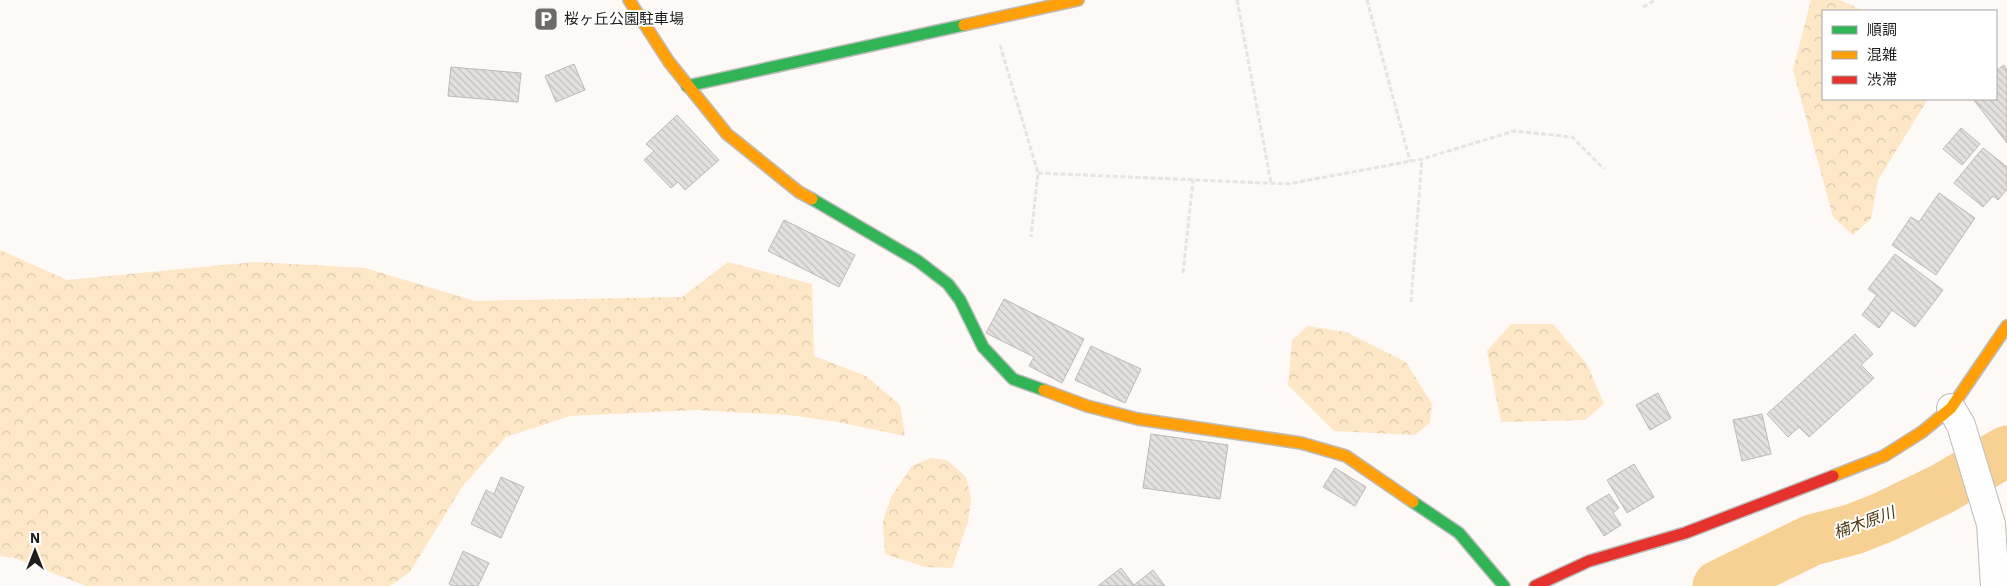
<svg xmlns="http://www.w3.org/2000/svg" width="2007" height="586" viewBox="0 0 2007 586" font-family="'IBM Plex Sans','Noto Sans JP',sans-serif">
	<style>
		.forest { fill: url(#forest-crowns) }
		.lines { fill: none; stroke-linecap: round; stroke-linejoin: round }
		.river { stroke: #f7d193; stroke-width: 51 }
		.building { fill: url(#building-back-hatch); stroke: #bcb9b7 }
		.street-casing { stroke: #bebcba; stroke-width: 30 }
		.fast-casing { stroke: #bebcba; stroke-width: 14 }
		.slow-casing { stroke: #bebcba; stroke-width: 14 }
		.jam-casing { stroke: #bebcba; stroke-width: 14 }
		.path { stroke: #e4e4e2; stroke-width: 3; stroke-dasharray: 5 2.5; stroke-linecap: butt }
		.street { stroke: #fffefe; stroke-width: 28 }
		.fast { stroke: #30b455; stroke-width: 11 }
		.slow { stroke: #ff9f0a; stroke-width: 11 }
		.jam { stroke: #e5322d; stroke-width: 11 }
		.labels { text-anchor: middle; stroke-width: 4; stroke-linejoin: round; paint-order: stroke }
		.poi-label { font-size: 15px; fill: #201e1c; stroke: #fff; text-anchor: start }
		.water-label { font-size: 16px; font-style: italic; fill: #4b360f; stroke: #fff }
	</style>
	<defs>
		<pattern id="forest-crowns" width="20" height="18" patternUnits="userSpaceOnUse" patternTransform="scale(1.25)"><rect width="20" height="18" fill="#fde7c6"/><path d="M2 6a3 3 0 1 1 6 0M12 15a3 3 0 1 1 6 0" fill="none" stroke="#d9c6aa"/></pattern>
		<pattern id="building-back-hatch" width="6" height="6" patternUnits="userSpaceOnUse" patternTransform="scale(1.25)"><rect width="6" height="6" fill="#e3e0dd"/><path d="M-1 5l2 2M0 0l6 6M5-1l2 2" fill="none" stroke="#c2c0bd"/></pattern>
	</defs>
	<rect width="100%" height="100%" fill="#fcf9f6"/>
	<g class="forest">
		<path d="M 1811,0 L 1840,0 L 1864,11 L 1823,11 L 1823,99 L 1928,99 L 1878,180 L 1871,219 L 1853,235 L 1833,217 L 1793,70 Z"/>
		<path d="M 0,250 L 67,280 L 255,262 L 365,268 L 475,301 L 682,297 L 728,262 L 812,284 L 814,356 L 866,376 L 900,405 L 905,436 L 838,422 L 789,415 L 697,410 L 570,416 L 506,437 L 462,487 L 410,572 L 390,586 L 86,586 L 15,558 L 0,556 Z"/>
		<path d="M 1511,324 L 1553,324 L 1587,364 L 1604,404 L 1585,420 L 1501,422 L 1487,351 Z"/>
		<path d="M 1308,326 L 1346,332 L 1406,362 L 1432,404 L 1430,423 L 1415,435 L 1334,431 L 1288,385 L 1292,340 Z"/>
		<path d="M 931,458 L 947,460 L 966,477 L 971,498 L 968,522 L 952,568 L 925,567 L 885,554 L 883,521 L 891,497 L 912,466 Z"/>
	</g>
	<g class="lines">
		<path class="river" d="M 1718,586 L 1812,540 L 1854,529 L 1884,517 L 1942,489 L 2007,451"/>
	</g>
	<g class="building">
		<path d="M 574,64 L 585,90 L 556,102 L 545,76 Z"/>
		<path d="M 2004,65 L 2007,70 L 2007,143 L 1973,99 L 1996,99 L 1996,71 Z"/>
		<path d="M 451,67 L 521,73 L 518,102 L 448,96 Z"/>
		<path d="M 677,115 L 719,160 L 685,190 L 678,182 L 671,188 L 644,160 L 654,151 L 646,144 Z"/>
		<path d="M 1961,128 L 1980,144 L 1962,165 L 1943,149 Z"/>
		<path d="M 1983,148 L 2007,167 L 2007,189 L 1998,200 L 1993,196 L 1983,207 L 1954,183 Z"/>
		<path d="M 1939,193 L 1975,218 L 1936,275 L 1892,245 L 1911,217 L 1919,222 Z"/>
		<path d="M 784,220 L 855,255 L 839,287 L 768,251 Z"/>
		<path d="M 1895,254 L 1943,290 L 1915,327 L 1892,310 L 1879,328 L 1862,315 L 1877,295 L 1868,289 Z"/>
		<path d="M 1004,299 L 1084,339 L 1062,383 L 1029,366 L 1034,357 L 986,333 Z"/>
		<path d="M 1855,334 L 1873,354 L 1861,365 L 1874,378 L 1809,437 L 1799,427 L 1788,437 L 1767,414 Z"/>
		<path d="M 1091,346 L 1141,369 L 1125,403 L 1075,380 Z"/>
		<path d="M 1658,393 L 1671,418 L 1650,430 L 1636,405 Z"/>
		<path d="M 1762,414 L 1771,454 L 1742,461 L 1733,420 Z"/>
		<path d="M 1151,434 L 1228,445 L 1220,499 L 1143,488 Z"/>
		<path d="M 1634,464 L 1654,497 L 1627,513 L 1607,480 Z"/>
		<path d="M 1335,468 L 1366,487 L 1355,506 L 1323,487 Z"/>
		<path d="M 501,477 L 524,487 L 501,538 L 471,524 L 486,490 L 494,494 Z"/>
		<path d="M 1609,494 L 1619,508 L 1613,513 L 1621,525 L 1604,536 L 1586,508 Z"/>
		<path d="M 463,551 L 489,563 L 478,586 L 454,586 L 449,584 Z"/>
		<path d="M 1121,568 L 1134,585 L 1153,570 L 1165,586 L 1098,586 Z"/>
	</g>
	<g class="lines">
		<g class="street-casing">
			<path id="street" d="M 1951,408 L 1961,425 L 1991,524 L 1995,586"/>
		</g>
		<g class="fast-casing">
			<g id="fast">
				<path d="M 687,86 L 964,25"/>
				<path d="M 812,199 L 918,261 L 948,284 L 960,300 L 983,347 L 1013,379 L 1044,390"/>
				<path d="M 1413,502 L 1459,533 L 1504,586"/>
			</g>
		</g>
		<g class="slow-casing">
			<g id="slow">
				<path d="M 629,0 L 669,62 L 727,134 L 799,192 L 812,199"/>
				<path d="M 964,25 L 1078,0"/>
				<path d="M 1044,390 L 1087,406 L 1138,419 L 1301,443 L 1346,456 L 1413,502"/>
				<path d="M 1833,476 L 1884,456 L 1922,432 L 1951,408 L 2007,326"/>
			</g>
		</g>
		<g class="jam-casing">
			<path id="jam" d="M 1535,586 L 1589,561 L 1685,533 L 1833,476"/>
		</g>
		<g class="path">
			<path d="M 1237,0 L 1271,183"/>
			<path d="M 1367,0 L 1410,161"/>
			<path d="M 1643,7 L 1655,0"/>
			<path d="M 1000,45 L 1038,173 L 1031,237"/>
			<path d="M 1038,173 L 1288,184 L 1422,159 L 1514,131 L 1572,137 L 1604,169"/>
			<path d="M 1183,273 L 1193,180"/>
			<path d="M 1411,302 L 1422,159"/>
		</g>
		<use href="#street" class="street"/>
		<use href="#fast" class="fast"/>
		<use href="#slow" class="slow"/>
		<use href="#jam" class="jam"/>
	</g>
	<defs>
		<g id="parking-square" transform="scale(1.25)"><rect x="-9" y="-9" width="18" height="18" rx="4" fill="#6d6b68" stroke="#fff"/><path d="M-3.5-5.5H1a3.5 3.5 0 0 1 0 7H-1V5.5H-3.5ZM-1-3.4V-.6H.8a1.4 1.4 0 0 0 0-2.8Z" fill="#fff"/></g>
	</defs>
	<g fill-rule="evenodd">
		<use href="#parking-square" x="546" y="19"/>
	</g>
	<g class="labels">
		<g class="poi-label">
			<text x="564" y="24">桜ヶ丘公園駐車場</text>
		</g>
		<g class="water-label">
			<text transform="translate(1864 522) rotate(-20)" y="6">楠木原川</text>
		</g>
	</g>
	<rect x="1822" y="10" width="175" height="90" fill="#ffffff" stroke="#a6a5a4"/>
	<rect x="1832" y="26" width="25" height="8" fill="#30b455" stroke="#a6a5a4"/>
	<text x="1867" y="35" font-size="15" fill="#201e1c">順調</text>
	<rect x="1832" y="51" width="25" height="8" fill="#ff9f0a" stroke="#a6a5a4"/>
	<text x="1867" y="60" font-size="15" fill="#201e1c">混雑</text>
	<rect x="1832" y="76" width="25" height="8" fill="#e5322d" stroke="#a6a5a4"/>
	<text x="1867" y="85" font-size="15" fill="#201e1c">渋滞</text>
	<g transform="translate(35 551)" stroke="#ffffff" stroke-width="4" paint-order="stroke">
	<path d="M0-4L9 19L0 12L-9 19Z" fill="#201e1c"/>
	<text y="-8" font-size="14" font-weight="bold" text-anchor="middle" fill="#201e1c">N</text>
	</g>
</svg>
